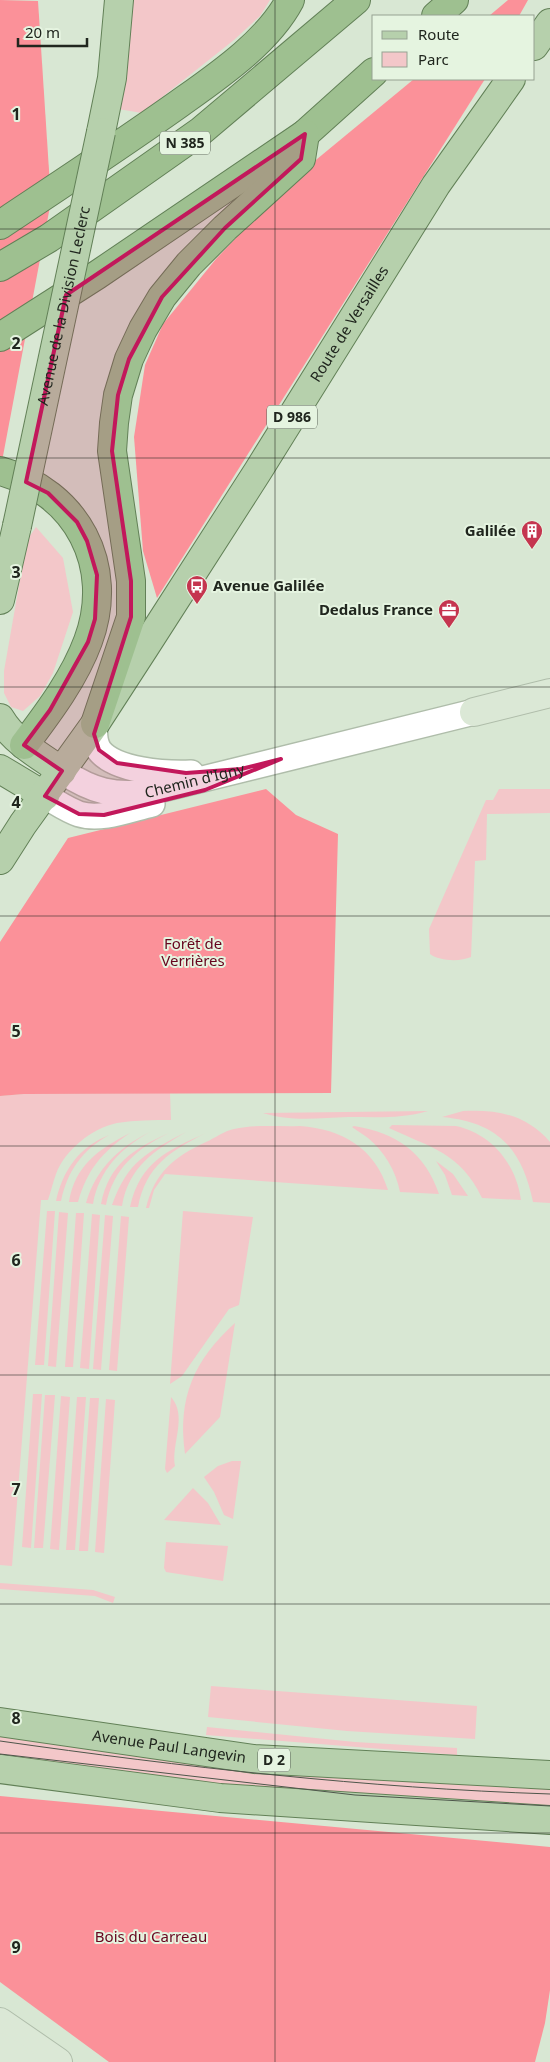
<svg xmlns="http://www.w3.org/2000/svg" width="550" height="2062" viewBox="0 0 550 2062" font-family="'Noto Sans',sans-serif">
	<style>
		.green { fill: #f3c7c9 }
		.forest { fill: #fb9199 }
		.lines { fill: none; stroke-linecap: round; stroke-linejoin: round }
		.minor-casing { stroke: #afbdaa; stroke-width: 28 }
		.secondary-casing { stroke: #afbdaa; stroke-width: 30 }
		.primary-casing { stroke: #628057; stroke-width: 30 }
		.trunk-casing { stroke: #628057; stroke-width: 30 }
		.minor { stroke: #fff; stroke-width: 25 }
		.secondary { stroke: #dbe8d6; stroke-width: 28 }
		.primary { stroke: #b6d0ac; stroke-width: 28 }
		.trunk { stroke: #9ec090; stroke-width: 28 }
		.tram { stroke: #4e564b; stroke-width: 1 }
		.primary-bridge-casing { stroke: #628057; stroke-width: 30; stroke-linecap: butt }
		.primary-bridge { stroke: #b6d0ac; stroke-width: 28 }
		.marked { fill: #c2185b; fill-opacity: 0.2; stroke: #c2185b; stroke-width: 4; stroke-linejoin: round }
		.grid { fill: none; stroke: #20261e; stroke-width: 1; stroke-opacity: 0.55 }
		.labels { text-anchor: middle; stroke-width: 4; stroke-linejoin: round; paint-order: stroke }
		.shield { fill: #e5f4e0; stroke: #5b6458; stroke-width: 1 }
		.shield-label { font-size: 14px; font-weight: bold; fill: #20261e }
		.street-label { font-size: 15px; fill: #20261e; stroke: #e5f4e0 }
		.poi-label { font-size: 15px; font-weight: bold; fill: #20261e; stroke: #e5f4e0; text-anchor: end }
		.park-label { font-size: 15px; fill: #67051e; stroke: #e5f4e0 }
		.grid-label { font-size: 16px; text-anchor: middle; font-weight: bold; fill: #20261e; stroke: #e5f4e0; stroke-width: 4; stroke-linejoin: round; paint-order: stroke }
	</style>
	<rect width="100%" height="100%" fill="#d8e7d3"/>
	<g class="green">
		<path d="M 131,0 L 270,0 L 260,16 L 234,40 L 142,113 L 118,109 Z"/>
		<path d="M 36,527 L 63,558 L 73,612 L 53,673 L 40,696 L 23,711 L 11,707 L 4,693 L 4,671 L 27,540 Z"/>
		<path d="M 499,789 L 550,789 L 550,813 L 487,814 L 486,860 L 475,861 L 471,957 C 460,962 439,961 430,954 L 429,929 L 486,800 L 493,800 Z"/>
		<path d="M 170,1093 L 171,1120 C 153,1120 135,1120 117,1123 C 92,1128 65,1150 56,1174 C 53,1182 51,1191 48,1200 L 41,1200 L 12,1566 L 0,1565 L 0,1096 L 24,1094 Z"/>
		<path d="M 428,1111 C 402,1119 375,1117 348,1117 C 320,1118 290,1122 263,1113 Z"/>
		<path d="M 463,1111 C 497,1109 527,1115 550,1142 L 550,1203 L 533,1202 C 522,1148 497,1122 442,1117 Z"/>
		<path d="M 392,1125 L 456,1126 C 492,1134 516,1164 521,1200 L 482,1198 C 460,1152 431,1148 389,1128 Z"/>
		<path d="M 300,1126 C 342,1129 375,1148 388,1190 L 165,1174 L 154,1190 L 149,1208 L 146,1208 C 155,1172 174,1157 206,1142 C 215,1138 224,1131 234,1129 C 255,1124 279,1127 300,1126 Z"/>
		<path d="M 354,1126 C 397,1133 425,1153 439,1194 L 400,1192 C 396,1171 384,1151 368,1138 C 363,1134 357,1131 352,1127 Z"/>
		<path d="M 150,1132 C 121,1148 99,1170 93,1204 L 86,1203 C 96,1169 118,1148 150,1132 Z"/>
		<path d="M 186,1132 C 154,1151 129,1166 122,1206 L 112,1205 C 128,1161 146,1153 186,1132 Z"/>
		<path d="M 130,1133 C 102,1152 87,1170 78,1202 L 69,1202 C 75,1165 99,1149 130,1133 Z"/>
		<path d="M 169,1133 C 137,1148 113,1169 106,1205 L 101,1204 C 109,1164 133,1149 169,1133 Z"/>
		<path d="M 206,1133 C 170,1151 146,1166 138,1207 L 130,1207 C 140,1162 168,1150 206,1133 Z"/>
		<path d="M 109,1135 C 82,1150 67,1172 61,1201 L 56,1201 C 63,1170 79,1147 109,1135 Z"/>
		<path d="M 436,1161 L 453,1174 L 468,1196 L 452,1195 L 445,1175 Z"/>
		<path d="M 47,1211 L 55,1211 L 44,1365 L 35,1365 Z"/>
		<path d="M 183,1211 L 253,1217 L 239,1305 L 229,1309 L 182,1376 L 170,1384 Z"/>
		<path d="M 59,1212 L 68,1213 L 56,1367 L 48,1366 Z"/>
		<path d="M 76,1213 L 84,1213 L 73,1367 L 65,1367 Z"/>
		<path d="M 92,1214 L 100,1215 L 89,1369 L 80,1368 Z"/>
		<path d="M 105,1215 L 113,1216 L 101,1370 L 93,1369 Z"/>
		<path d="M 121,1216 L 129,1217 L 117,1371 L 109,1370 Z"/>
		<path d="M 235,1323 L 220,1417 L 185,1454 C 177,1398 194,1360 235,1323 Z"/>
		<path d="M 33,1394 L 42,1394 L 31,1548 L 22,1547 Z"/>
		<path d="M 45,1395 L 55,1395 L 43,1548 L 34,1548 Z"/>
		<path d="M 61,1396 L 70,1397 L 59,1550 L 50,1549 Z"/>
		<path d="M 77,1397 L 86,1397 L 75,1550 L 66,1550 Z"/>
		<path d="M 171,1397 C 188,1416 171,1444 175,1466 L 167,1473 L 165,1469 Z"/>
		<path d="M 90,1398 L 99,1398 L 88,1551 L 79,1551 Z"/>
		<path d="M 106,1399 L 115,1400 L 104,1553 L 95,1552 Z"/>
		<path d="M 232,1461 L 241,1461 L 233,1519 L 224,1515 L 214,1492 L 204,1477 L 218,1466 Z"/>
		<path d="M 193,1488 L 208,1503 L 221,1525 L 164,1520 Z"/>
		<path d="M 166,1542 L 228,1546 L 223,1581 L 166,1572 L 164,1568 Z"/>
		<path d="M 0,1583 L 93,1590 L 115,1597 L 113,1603 L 95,1596 L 0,1589 Z"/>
		<path d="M 211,1686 L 477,1706 L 475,1739 L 347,1731 L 208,1717 Z"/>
		<path d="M 207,1727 L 355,1742 L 457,1748 L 457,1755 L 206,1735 Z"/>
		<path d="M 0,1733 L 550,1787 L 550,1813 L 377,1803 L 0,1762 Z"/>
	</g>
	<g class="forest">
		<path d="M 0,0 L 38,1 L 51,201 L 0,472 Z"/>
		<path d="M 508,0 L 528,0 L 519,16 L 489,16 Z"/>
		<path d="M 414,79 L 485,79 L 157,598 L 143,551 L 134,437 L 145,365 L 163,324 L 216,259 L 288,183 Z"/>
		<path d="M 266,789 L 296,815 L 338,834 L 331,1093 L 24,1094 L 0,1096 L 0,942 L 68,838 Z"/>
		<path d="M 0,1796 L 550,1847 L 550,1990 L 545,2023 L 535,2062 L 109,2062 L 0,1982 Z"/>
	</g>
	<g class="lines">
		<g class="minor-casing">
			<g id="minor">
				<path d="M 95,724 C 94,733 94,742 99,750 C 115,771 166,774 191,773"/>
				<path id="s1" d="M 62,771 C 92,791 114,797 150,792 L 474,712"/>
				<path d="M 45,796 C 56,802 67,810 79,814 C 101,821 130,809 152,804"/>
			</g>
		</g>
		<g class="secondary-casing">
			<g id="secondary">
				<path d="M 474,712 L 550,693"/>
				<path d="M 0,2022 L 58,2062"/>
				<path d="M 0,2047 L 22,2062"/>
			</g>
		</g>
		<g class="primary-casing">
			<g id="primary">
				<path d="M 534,46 L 550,23"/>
				<path d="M 101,132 L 112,78 L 119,0"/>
				<path d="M 0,600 L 17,526"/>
				<path d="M 0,718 C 14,742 40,756 62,771"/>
				<path d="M 0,769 L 45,796"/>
				<path id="s2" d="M 0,860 L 23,824 L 95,724 L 145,647 L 258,471 L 436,185 L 511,79"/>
				<path id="s3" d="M 0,1722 L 254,1759 L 550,1775"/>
				<path d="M 0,1769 L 220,1798 L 550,1820"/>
			</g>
		</g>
		<g class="trunk-casing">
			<g id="trunk">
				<path d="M 436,16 L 454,0"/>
				<path d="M 0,225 C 60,185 121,145 180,103 C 218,76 268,42 290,0"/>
				<path d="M 0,267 L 49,238 L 201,131 L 356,0"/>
				<path d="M 0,337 L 97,275 L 305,134 L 374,72"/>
				<path d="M 0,471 C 77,492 116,566 88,641 C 74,679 48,713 24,745"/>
				<path d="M 95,724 L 131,617 L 131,581 L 112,451 L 114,423 L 118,395 L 129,359 L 143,329 L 162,297 L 189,264 L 225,228 L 301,159 L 305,134"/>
			</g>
		</g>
		<use href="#minor" class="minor"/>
		<use href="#secondary" class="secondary"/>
		<use href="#primary" class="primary"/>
		<use href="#trunk" class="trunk"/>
		<g class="tram">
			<path d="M 0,1741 C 183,1767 366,1788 550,1794"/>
			<path d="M 0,1754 L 355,1795 L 550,1806"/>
		</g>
		<g class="primary-bridge-casing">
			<g id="primary-bridge">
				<path id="s4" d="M 17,526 L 101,132"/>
			</g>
		</g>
		<use href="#primary-bridge" class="primary-bridge"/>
	</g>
	<path class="marked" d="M 305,134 L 301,159 L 225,228 L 162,297 L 129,359 L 118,395 L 112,451 L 131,581 L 131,617 L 94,734 L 99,750 L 117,763 L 186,773 L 241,769 L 281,759 L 205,790 L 104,815 L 79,814 L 45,796 L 62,771 L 24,745 L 50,710 L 88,642 L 95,619 L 97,575 L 87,541 L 77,522 L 48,493 L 26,482 L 66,295 Z"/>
	<path class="grid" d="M 275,0 L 275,2062M 0,229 L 550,229M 0,458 L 550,458M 0,687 L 550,687M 0,916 L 550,916M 0,1146 L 550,1146M 0,1375 L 550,1375M 0,1604 L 550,1604M 0,1833 L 550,1833"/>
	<defs>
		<g id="building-pin" transform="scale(1.125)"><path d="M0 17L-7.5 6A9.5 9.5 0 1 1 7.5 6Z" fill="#c5354f" stroke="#e5f4e0"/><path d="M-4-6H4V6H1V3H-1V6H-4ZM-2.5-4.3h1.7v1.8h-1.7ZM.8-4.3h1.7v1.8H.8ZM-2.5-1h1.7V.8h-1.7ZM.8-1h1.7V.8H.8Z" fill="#fff"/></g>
		<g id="bus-pin" transform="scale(1.125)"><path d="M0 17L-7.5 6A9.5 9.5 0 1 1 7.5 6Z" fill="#c5354f" stroke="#e5f4e0"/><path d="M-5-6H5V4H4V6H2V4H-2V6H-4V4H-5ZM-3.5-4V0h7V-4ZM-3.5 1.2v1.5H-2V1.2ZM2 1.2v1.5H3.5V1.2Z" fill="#fff"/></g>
		<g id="office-pin" transform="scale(1.125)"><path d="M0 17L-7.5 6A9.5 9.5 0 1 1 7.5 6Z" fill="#c5354f" stroke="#e5f4e0"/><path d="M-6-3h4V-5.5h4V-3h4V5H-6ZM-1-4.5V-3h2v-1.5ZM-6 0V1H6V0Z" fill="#fff"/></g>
	</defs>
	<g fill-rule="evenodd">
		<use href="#building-pin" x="532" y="531"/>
		<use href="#bus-pin" x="197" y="586"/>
		<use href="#office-pin" x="449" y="610"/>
	</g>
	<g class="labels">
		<g class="shield">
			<rect x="160" y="131.5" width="50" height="23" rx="4"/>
			<rect x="267" y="405.5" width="50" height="23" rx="4"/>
			<rect x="258" y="1748.5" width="32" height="23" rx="4"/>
		</g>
		<g class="shield-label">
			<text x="185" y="148">N 385</text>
			<text x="292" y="422">D 986</text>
			<text x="274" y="1765">D 2</text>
		</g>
		<g class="street-label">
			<text dy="5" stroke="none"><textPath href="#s4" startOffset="225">Avenue de la Division Leclerc</textPath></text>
			<text dy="5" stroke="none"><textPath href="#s2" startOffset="640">Route de Versailles</textPath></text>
			<text dy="5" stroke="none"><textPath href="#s1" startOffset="139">Chemin d'Igny</textPath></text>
			<text dy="5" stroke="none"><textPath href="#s3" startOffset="171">Avenue Paul Langevin</textPath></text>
		</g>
		<g class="poi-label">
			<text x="516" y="536">Galilée</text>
			<text x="213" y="591" text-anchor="start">Avenue Galilée</text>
			<text x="433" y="615">Dedalus France</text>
		</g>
		<g class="park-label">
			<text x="193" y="949">Forêt de<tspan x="193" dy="17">Verrières</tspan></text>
			<text x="151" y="1942">Bois du Carreau</text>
		</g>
	</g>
	<g class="grid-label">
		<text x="16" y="120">1</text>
		<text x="16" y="349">2</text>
		<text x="16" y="578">3</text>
		<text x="16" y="808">4</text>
		<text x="16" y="1037">5</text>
		<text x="16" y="1266">6</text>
		<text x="16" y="1495">7</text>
		<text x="16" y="1724">8</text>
		<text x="16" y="1953">9</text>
	</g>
	<rect x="372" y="15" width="162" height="65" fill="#e5f4e0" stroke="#96a292"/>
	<rect x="382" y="31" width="25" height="8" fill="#b6d0ac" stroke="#96a292"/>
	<text x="418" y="40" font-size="15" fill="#20261e">Route</text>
	<rect x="382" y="52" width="25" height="15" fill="#f3c7c9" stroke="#96a292"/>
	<text x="418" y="65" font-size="15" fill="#20261e">Parc</text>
	<path d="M18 38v8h69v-8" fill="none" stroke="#20261e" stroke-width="2.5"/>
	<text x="25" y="38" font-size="15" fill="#20261e" stroke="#e5f4e0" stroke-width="4" paint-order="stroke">20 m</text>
</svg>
